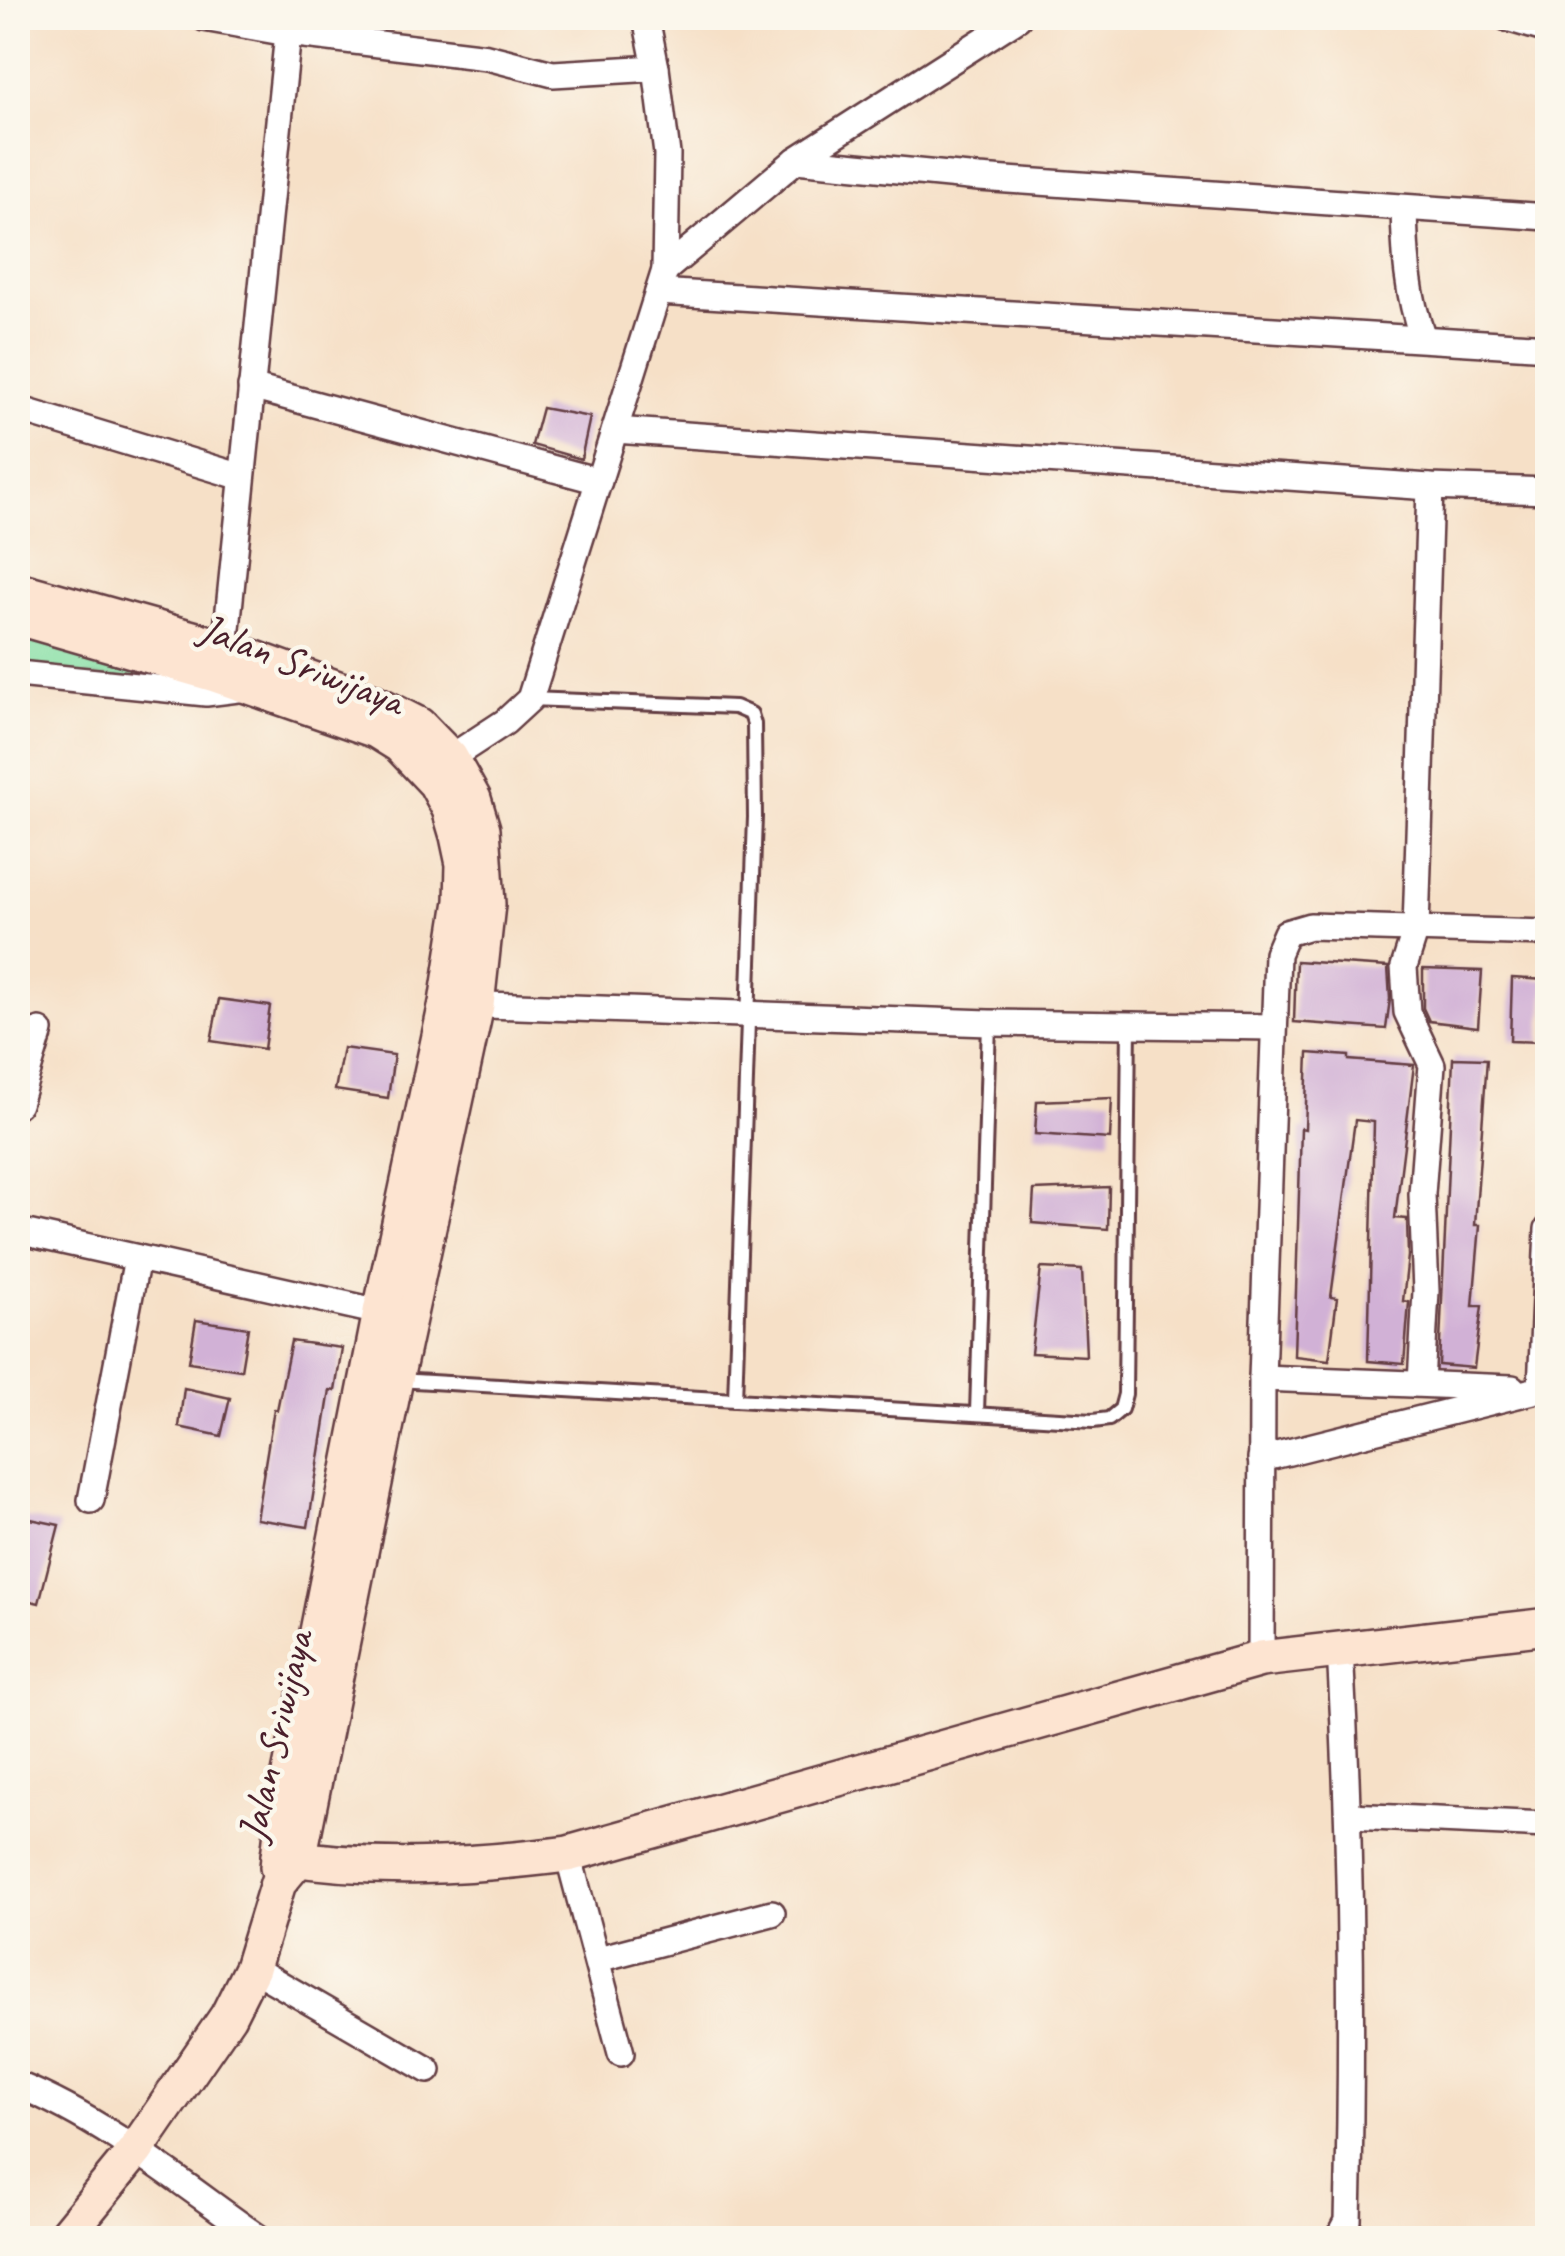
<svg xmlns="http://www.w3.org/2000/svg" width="1565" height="2256" viewBox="0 0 1565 2256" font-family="Caveat,sans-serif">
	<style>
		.green { fill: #85dfa5; stroke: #687f68; stroke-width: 2.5 }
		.building { fill: #d1b1d6 }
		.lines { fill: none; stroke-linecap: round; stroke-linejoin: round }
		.lane-casing { stroke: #643c42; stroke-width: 18 }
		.street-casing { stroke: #643c42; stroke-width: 30 }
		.secondary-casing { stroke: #643c42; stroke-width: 40 }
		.lane { stroke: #fff; stroke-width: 12 }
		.street { stroke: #fff; stroke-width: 25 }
		.secondary { stroke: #fde4d1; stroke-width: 35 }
		.labels { text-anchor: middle; stroke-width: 9; stroke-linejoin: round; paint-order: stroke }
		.street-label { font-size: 42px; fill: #4a1f2b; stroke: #fbf7ec }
	</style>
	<rect width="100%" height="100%" fill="#fbf7ec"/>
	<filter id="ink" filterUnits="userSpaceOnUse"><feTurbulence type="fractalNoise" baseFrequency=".01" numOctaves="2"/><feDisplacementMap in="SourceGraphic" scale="20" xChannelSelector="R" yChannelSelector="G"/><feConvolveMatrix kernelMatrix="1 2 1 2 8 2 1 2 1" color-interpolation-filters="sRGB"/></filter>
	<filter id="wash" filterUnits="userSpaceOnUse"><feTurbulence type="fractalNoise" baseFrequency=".0048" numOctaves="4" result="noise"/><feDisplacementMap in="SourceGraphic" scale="40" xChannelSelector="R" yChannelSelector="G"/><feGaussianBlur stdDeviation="2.25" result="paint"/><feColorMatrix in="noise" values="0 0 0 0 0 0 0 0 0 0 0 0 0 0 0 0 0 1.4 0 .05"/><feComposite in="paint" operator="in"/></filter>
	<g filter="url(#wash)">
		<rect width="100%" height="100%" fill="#f6e0c7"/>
		<path class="green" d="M 18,618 L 248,686 L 18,673 Z"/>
		<g id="blocks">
			<g class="building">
				<path d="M 542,408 L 590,417 L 581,459 L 532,445 Z"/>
				<path d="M 1296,961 L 1388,967 L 1390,999 L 1386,1029 L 1294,1022 Z"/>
				<path d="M 1423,969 L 1482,971 L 1478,1027 L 1429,1021 L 1423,1008 Z"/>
				<path d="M 1512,978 L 1546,980 L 1540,1042 L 1510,1041 Z"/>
				<path d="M 219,999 L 270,1006 L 264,1049 L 211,1041 Z"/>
				<path d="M 343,1048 L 394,1055 L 388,1098 L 335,1090 Z"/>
				<path d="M 1308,1053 L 1349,1056 L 1349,1060 L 1414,1065 L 1395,1218 L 1407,1219 L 1408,1256 L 1403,1301 L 1409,1302 L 1404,1364 L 1368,1361 L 1374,1122 L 1355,1120 L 1331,1297 L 1337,1298 L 1329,1360 L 1294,1356 L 1301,1128 L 1305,1129 Z"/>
				<path d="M 1453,1058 L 1487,1059 L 1475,1225 L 1480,1225 L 1473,1306 L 1482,1306 L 1474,1368 L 1439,1365 Z"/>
				<path d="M 1112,1098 L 1110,1139 L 1035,1134 L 1037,1101 Z"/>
				<path d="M 1109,1187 L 1108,1229 L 1032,1223 L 1034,1190 Z"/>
				<path d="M 1041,1268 L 1082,1270 L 1086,1356 L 1031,1353 Z"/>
				<path d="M 196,1320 L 248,1328 L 241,1370 L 189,1362 Z"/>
				<path d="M 291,1341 L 342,1348 L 335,1391 L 330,1390 L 308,1527 L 256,1519 L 274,1409 L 277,1410 Z"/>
				<path d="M 184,1388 L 230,1398 L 221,1436 L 179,1427 Z"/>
				<path d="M 21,1517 L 59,1525 L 39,1603 L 18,1598 L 18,1530 Z"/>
			</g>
		</g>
	</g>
	<g filter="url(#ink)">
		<use href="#blocks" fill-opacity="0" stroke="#643c42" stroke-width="2.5"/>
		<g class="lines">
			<g class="lane-casing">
				<g id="lane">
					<path d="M 397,1380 L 735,1400 L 755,817 L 754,724 L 751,714 L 735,707 L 530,699"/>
					<path d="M 735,1400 L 1093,1421 L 1109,1419 L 1121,1409 L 1125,1394 L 1129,1023"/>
					<path d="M 977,1413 L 989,1023"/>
				</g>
			</g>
			<g class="street-casing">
				<g id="street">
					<path d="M 204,18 L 288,33 L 487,57 L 553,74 L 656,68"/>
					<path d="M 1507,18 L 1548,30"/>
					<path d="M 796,160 L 979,178 L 1548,217"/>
					<path d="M 1404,208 C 1405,254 1407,294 1423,338"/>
					<path d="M 665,270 L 796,160 L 1018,18"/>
					<path d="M 658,292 L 1548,347"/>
					<path d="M 251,387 L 599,481"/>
					<path d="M 18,409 L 242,477"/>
					<path d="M 615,430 L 1430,487 L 1548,491"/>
					<path d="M 225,648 L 288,33"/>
					<path d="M 18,674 L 206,693 L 246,688"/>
					<path d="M 450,758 L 505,722 L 530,699 L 665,270 L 667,154 L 656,68 L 646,18"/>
					<path d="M 460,1004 L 989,1023 L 1274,1027"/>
					<path d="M 18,1104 L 40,1031"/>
					<path d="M 18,1231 L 393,1315"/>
					<path d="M 1262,1378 L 1512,1388"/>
					<path d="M 1421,1383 L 1426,1291 L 1422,1194 L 1432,1065 L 1407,1012 L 1404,967 L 1416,929 L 1430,487"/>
					<path d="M 1541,1389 L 1548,1229"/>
					<path d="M 1261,1459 L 1541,1389"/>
					<path d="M 91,1500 L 137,1258"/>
					<path d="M 1261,1659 L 1262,1378 L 1277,954 L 1286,933 L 1310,926 L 1548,933"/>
					<path d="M 1350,1816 L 1548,1825"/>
					<path d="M 568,1854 L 621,2053"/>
					<path d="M 598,1959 L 772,1913"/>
					<path d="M 252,1968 L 428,2070"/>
					<path d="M 18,2085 C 105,2120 182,2184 259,2238"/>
					<path d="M 1339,2238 L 1348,2221 C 1353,2030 1351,1840 1340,1649"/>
				</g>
			</g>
			<g class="secondary-casing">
				<g id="secondary">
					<path d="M 18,590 L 225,648 L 371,701 L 418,725 L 450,758 L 473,799 L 482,829 L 487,904 L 476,1005 L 395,1379 L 298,1859 L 278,1883 L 252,1968 L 228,2016 L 135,2151 L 64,2238"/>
					<path d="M 18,617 L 215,674 L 376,730 L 400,745 L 436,783 L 450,809 L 458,836 L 464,864 L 463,901 L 447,1003 L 381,1312 L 286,1794 L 278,1867"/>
					<path d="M 279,1856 C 376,1872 471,1866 568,1854 L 1261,1659 L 1548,1626"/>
				</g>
			</g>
			<use href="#lane" class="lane"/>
			<use href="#street" class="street"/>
			<use href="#secondary" class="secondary"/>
		</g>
	</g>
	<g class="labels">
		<g class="street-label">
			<text transform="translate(302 663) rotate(21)" y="15">Jalan Sriwijaya</text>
			<text transform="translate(274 1736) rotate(-77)" y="15">Jalan Sriwijaya</text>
		</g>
	</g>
	<rect width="1565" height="2256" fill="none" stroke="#fbf7ec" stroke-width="60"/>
</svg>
